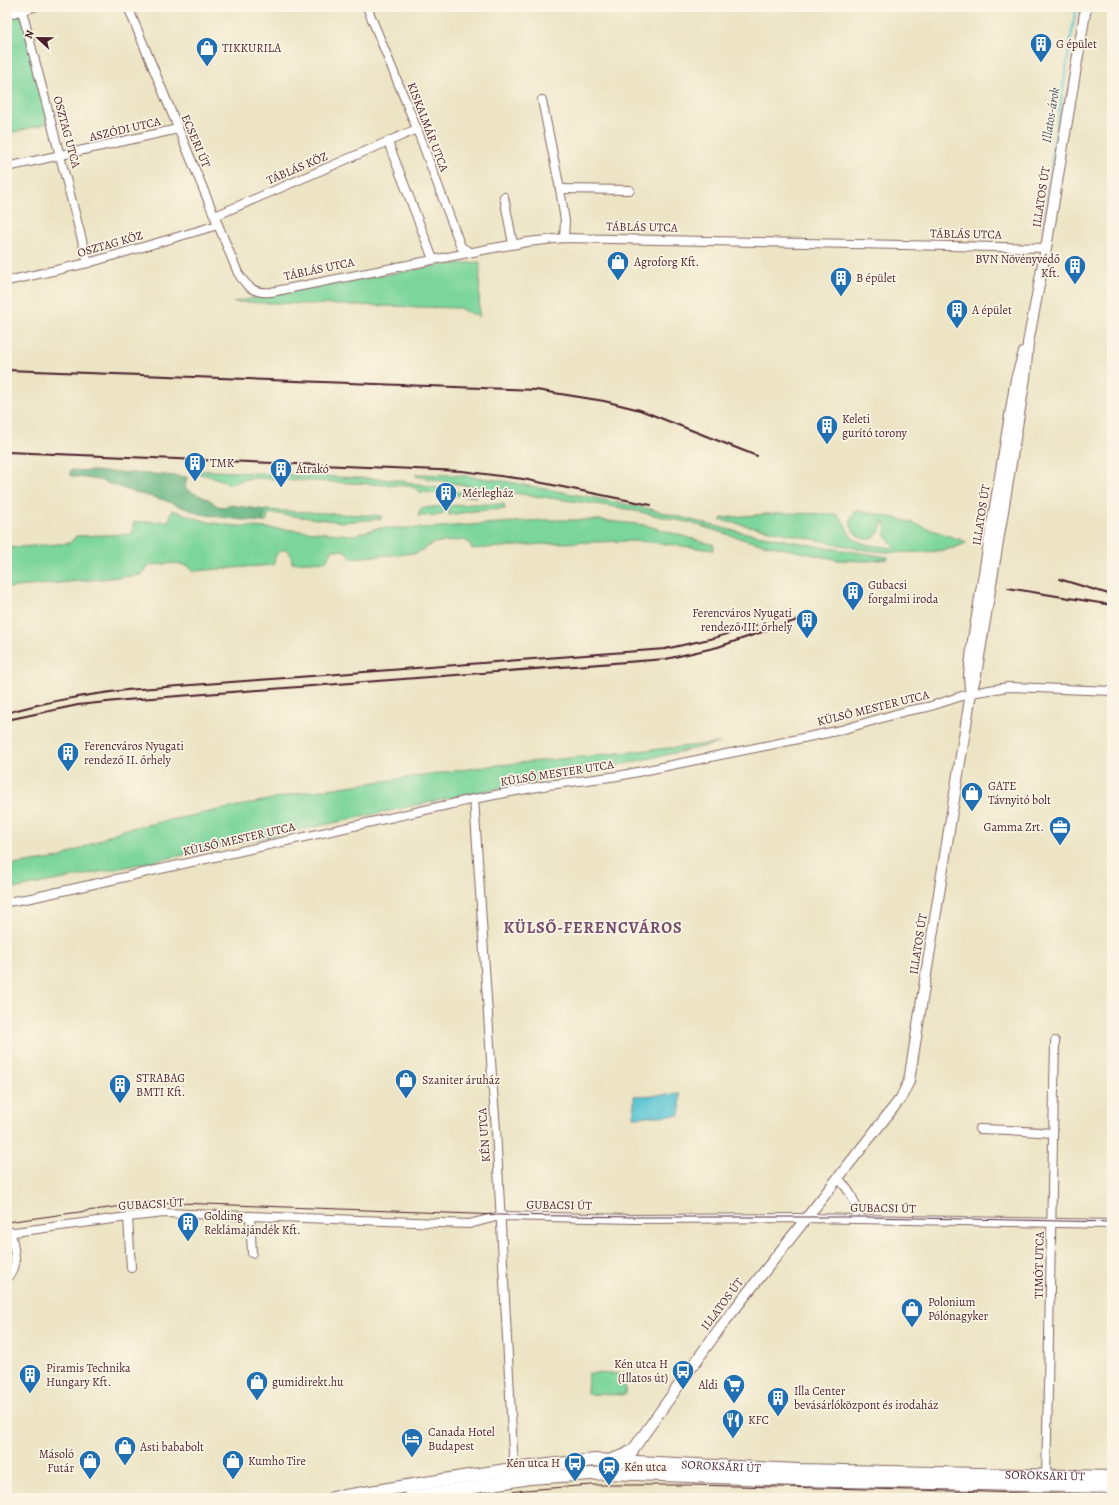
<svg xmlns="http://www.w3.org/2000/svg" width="1119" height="1505" viewBox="0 0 1119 1505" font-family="Alegreya,serif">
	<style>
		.green { fill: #7cd59b; stroke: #637a63 }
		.forest { fill: #65b683; stroke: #586a57 }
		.water { fill: #5ac5d4; stroke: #527280 }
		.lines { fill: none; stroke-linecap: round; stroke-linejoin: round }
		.stream { stroke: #5ac5d4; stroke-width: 2 }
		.minor-casing { stroke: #836461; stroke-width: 10 }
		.tertiary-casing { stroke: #836461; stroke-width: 12 }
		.primary-casing { stroke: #836461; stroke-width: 14 }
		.minor { stroke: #fff; stroke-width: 8 }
		.tertiary { stroke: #fff; stroke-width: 10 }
		.primary { stroke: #fff; stroke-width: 12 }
		.tram { stroke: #4a1f2b; stroke-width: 1 }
		.rail { stroke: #4a1f2b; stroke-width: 2 }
		.labels { text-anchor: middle; stroke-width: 3.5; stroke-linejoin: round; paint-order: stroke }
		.poi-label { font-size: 12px; fill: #4a1f2b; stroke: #fcf5e5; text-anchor: start }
		.street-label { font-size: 12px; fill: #4a1f2b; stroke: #fcf5e5 }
		.water-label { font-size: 13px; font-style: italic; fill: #505966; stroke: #fcf5e5 }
		.district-label { font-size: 16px; font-weight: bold; letter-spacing: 1px; fill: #754e6d; stroke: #fcf5e5 }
	</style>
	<rect width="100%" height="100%" fill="#fcf5e5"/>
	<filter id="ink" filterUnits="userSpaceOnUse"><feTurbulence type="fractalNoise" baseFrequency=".025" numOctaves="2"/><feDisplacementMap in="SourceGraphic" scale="8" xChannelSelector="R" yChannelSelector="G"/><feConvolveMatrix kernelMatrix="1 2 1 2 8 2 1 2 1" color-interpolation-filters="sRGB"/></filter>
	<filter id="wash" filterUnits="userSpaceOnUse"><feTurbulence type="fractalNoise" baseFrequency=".012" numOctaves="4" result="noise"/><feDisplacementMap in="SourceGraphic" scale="16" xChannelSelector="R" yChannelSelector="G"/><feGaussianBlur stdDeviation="0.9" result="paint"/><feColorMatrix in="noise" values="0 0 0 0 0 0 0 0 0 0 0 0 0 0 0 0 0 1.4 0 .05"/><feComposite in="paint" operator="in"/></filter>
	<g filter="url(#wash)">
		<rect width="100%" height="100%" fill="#ece4c4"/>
		<g class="green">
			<path d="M 21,14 L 49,123 L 7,134 L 7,18 Z"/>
			<path d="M 480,262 L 479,317 L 459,308 L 233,302 L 440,265 Z"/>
			<path d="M 193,470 L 398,480 L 478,496 L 477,497 L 420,492 L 417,489 L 409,486 L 254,478 L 246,479 L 230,484 L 213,477 L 193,472 Z"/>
			<path d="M 416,474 L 459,475 L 504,481 L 646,508 L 730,530 L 822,547 L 888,557 L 888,559 L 867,561 L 838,560 L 749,541 L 691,523 L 617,507 L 483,489 L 416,476 Z"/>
			<path d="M 472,504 L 504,504 L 505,509 L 474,511 L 449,515 L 449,508 L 444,508 L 443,514 L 440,515 L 418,516 L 421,508 Z"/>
			<path d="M 172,510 L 208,522 L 227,525 L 354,535 L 378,528 L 425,528 L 544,520 L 599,520 L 645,525 L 714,545 L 713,550 L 651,542 L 628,541 L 559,543 L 472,549 L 470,544 L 465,540 L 433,543 L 417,553 L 351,558 C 348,549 341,550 332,550 L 326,561 L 292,563 C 292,557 291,554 287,550 L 281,550 L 276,555 L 273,565 L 194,571 L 188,566 L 176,563 L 150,565 L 141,575 L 7,588 L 7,548 L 70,543 L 76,536 L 132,534 L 134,522 L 169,521 Z"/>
			<path d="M 266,510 L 381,516 L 381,519 L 342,522 L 269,513 L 266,522 L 262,522 Z"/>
			<path d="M 860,511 L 900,519 L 967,542 C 947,556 890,553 866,550 L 720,520 L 722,518 L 778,513 L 834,514 C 848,517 843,534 857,541 C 867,546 880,546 891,548 L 893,547 L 894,545 C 885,539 885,534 886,523 L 882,523 C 875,557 838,529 855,512 Z"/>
			<path d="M 720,743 L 546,781 L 478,792 L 141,864 L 7,890 L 7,866 L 59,858 L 122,830 L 306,792 L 489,766 Z"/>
			<path d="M 588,1373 L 626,1374 L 625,1395 L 587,1394 Z"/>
		</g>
		<path class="forest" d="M 71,470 L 154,474 L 187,477 L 185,488 C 195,496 209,496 217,506 L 224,507 L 230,505 L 266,510 L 262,522 L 234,519 L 200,514 L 164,500 L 136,493 L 99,480 L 71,476 L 70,473 Z"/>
		<path class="water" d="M 680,1094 L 680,1115 L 634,1117 L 634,1096 Z"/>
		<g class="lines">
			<path class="stream" d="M 1041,225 L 1076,7"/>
		</g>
	</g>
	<g filter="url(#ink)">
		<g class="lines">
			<g class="minor-casing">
				<g id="minor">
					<path d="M 21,7 L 88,263"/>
					<path d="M 128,7 L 238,273 C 247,287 254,294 271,292 L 488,249 L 528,242 L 564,238 L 1046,248"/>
					<path d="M 367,7 L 417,129 L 461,247 L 470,252"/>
					<path d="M 7,15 L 34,7"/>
					<path d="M 542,100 L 560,189 L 565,221 L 564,238"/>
					<path d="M 388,142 L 433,259"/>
					<path d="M 7,167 L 178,129"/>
					<path d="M 560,189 L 630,190"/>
					<path d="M 504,197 L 513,244"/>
					<path d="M 215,216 L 417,129"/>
					<path d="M 7,281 L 88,263 L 218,225"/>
					<path d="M 474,799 L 493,1091 L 496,1129 L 513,1452 L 514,1459 L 510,1472"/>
					<path d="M 7,902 L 31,898 L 474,799 L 548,785 L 618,776 L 789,741 L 841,730 L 906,711 L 928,707 L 971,693 L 1008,687 L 1112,691"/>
					<path d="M 979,1129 L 1009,1130 L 1053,1133"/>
					<path d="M 838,1178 C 850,1191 857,1202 858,1219"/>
					<path d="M 250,1216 L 252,1253"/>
					<path d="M 128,1217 L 131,1268"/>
					<path d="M 7,1233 L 128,1217 L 164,1213 L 469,1224 L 500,1216 L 633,1219 L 807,1218 L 1112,1224"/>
					<path d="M 7,1278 C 21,1268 13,1247 11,1232"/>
					<path d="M 1048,1480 L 1046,1475 L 1047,1435 L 1055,1041"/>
				</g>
			</g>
			<g class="tertiary-casing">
				<g id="tertiary">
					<path d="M 970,689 L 969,675 L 973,640 L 1016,379 L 1024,352"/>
					<path d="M 629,1458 L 632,1451 L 719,1329 L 901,1098 L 909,1081 L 971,693 L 976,675 L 1025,378 L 1028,343 L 1046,248 L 1086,7"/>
				</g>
			</g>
			<g class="primary-casing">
				<g id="primary">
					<path d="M 614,1459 L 624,1456 L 632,1451"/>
					<path id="s1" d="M 333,1498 L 512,1469 L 595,1460 L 799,1470 L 1112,1477"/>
					<path d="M 408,1498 L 529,1478 L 607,1473 L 799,1480 L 1112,1487"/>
				</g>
			</g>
			<use href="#minor" class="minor"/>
			<use href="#tertiary" class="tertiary"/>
			<use href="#primary" class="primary"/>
			<g class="tram">
				<path d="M 7,1222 L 152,1202 L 500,1215 L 636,1217 L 867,1217 L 1112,1222"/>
				<path d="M 469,1498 L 525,1490 L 592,1485 L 690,1485 L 953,1491 L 1112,1496"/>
			</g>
			<g class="rail">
				<path d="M 7,370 L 536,390 L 604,401 L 640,410 L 757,456"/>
				<path d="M 7,452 L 462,471 L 523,479 L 651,505"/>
				<path d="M 1059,579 L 1112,595"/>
				<path d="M 1008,588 L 1112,605"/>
				<path d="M 7,713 C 46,701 86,695 126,690 L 665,649 L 714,638 L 756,625"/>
				<path d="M 7,720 L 78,705 L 126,700 L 666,659 L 718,647 L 803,618"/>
			</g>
		</g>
	</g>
	<defs>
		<g id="building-pin" transform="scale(1.15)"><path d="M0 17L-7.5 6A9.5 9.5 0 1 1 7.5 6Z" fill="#1f6fb2" stroke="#fcf5e5"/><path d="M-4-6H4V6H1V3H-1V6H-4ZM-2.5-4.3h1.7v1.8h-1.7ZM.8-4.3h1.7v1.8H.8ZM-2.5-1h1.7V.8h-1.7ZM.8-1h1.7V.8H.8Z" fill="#fff"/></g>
		<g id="shop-pin" transform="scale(1.15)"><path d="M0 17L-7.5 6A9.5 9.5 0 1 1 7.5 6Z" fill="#1f6fb2" stroke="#fcf5e5"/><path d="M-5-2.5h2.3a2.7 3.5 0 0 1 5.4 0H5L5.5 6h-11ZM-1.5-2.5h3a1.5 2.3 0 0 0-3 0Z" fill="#fff"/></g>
		<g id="office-pin" transform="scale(1.15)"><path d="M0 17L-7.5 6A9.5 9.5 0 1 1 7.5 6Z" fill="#1f6fb2" stroke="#fcf5e5"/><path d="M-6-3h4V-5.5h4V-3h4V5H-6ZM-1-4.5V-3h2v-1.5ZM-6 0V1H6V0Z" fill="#fff"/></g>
		<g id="bus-pin" transform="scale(1.15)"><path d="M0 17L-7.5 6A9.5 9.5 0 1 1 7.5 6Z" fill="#1f6fb2" stroke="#fcf5e5"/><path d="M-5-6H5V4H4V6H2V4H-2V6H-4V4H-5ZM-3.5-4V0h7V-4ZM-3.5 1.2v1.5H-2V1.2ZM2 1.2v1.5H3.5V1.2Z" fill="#fff"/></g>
		<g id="supermarket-pin" transform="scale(1.15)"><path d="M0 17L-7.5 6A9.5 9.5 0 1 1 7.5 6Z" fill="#1f6fb2" stroke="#fcf5e5"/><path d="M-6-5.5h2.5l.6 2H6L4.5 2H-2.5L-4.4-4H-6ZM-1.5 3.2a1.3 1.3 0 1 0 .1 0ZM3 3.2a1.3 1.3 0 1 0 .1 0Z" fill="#fff"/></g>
		<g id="restaurant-pin" transform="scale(1.15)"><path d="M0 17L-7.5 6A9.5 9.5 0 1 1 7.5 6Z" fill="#1f6fb2" stroke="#fcf5e5"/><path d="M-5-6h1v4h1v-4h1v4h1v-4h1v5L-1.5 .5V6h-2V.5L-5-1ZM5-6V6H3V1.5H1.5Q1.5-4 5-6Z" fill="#fff"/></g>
		<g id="hotel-pin" transform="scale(1.15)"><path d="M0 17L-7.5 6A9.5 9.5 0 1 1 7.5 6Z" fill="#1f6fb2" stroke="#fcf5e5"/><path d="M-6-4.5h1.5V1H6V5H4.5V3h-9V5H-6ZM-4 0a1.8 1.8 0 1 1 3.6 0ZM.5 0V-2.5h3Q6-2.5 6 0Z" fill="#fff"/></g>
		<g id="station-pin" transform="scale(1.15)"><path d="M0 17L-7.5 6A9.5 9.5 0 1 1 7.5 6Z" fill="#1f6fb2" stroke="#fcf5e5"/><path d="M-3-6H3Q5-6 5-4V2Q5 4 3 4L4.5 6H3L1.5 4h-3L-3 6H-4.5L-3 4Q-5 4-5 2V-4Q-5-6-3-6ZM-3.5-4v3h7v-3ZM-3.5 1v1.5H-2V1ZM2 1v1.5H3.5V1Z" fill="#fff"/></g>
	</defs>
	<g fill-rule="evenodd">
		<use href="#building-pin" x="1041" y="44"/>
		<use href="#shop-pin" x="207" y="48"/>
		<use href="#shop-pin" x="618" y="262"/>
		<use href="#building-pin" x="1075" y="266"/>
		<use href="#building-pin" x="841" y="278"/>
		<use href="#building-pin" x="957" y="310"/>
		<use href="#building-pin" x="827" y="426"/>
		<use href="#building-pin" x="195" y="463"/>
		<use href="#building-pin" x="281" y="469"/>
		<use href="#building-pin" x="446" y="493"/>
		<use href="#building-pin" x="853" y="592"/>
		<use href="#building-pin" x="807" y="620"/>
		<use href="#building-pin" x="68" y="753"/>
		<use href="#shop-pin" x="972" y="793"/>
		<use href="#office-pin" x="1060" y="827"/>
		<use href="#shop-pin" x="406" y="1080"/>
		<use href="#building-pin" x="120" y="1085"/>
		<use href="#building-pin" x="188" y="1223"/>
		<use href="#shop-pin" x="912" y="1309"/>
		<use href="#bus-pin" x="683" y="1371"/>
		<use href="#building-pin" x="30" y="1375"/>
		<use href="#shop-pin" x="257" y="1382"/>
		<use href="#supermarket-pin" x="734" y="1385"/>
		<use href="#building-pin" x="778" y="1398"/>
		<use href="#restaurant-pin" x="733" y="1420"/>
		<use href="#hotel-pin" x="412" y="1439"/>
		<use href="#shop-pin" x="125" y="1447"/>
		<use href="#shop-pin" x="90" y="1461"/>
		<use href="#shop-pin" x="233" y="1461"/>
		<use href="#bus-pin" x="575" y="1463"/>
		<use href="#station-pin" x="609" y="1467"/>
	</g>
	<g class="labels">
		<g class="poi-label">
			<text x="1056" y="48">G épület</text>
			<text x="222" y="52">TIKKURILA</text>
			<text x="1060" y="263" text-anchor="end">BVN Növényvédő<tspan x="1060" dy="14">Kft.</tspan></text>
			<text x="634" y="266">Agroforg Kft.</text>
			<text x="856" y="282">B épület</text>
			<text x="972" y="314">A épület</text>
			<text x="842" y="423">Keleti<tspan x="842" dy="14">gurító torony</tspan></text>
			<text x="210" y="467">TMK</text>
			<text x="296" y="473">Átrakó</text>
			<text x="462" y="497">Mérlegház</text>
			<text x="868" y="589">Gubacsi<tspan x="868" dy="14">forgalmi iroda</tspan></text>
			<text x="792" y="617" text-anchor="end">Ferencváros Nyugati<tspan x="792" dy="14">rendező III. őrhely</tspan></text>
			<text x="84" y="750">Ferencváros Nyugati<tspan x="84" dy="14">rendező II. őrhely</tspan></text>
			<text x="988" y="790">GATE<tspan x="988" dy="14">Távnyitó bolt</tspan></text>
			<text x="1044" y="831" text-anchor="end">Gamma Zrt.</text>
			<text x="136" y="1082">STRABAG<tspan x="136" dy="14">BMTI Kft.</tspan></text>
			<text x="422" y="1084">Szaniter áruház</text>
			<text x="204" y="1220">Golding<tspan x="204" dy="14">Reklámajándék Kft.</tspan></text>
			<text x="928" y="1306">Polonium<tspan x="928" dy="14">Pólónagyker</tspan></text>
			<text x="668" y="1368" text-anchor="end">Kén utca H<tspan x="668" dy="14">(Illatos út)</tspan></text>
			<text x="46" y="1372">Piramis Technika<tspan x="46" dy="14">Hungary Kft.</tspan></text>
			<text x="272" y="1386">gumidirekt.hu</text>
			<text x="718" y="1389" text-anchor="end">Aldi</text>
			<text x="794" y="1395">Illa Center<tspan x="794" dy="14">bevásárlóközpont és irodaház</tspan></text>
			<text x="748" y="1424">KFC</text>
			<text x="428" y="1436">Canada Hotel<tspan x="428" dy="14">Budapest</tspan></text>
			<text x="140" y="1451">Asti bababolt</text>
			<text x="74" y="1458" text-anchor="end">Másoló<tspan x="74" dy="14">Futár</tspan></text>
			<text x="248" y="1465">Kumho Tire</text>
			<text x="560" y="1467" text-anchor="end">Kén utca H</text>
			<text x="624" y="1471">Kén utca</text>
		</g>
		<g class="street-label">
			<text transform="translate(428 127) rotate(69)" y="4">KISKALMÁR UTCA</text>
			<text transform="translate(125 129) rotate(-13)" y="4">ASZÓDI UTCA</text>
			<text transform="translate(67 132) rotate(75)" y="4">OSZTAG UTCA</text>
			<text transform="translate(196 141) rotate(67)" y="4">ECSERI ÚT</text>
			<text transform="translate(297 168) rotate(-23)" y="4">TÁBLÁS KÖZ</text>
			<text transform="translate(1041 197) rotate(-81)" y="4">ILLATOS ÚT</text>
			<text transform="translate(642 227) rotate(1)" y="4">TÁBLÁS UTCA</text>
			<text transform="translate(966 234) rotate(1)" y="4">TÁBLÁS UTCA</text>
			<text transform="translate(110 244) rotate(-16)" y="4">OSZTAG KÖZ</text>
			<text transform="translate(319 269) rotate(-12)" y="4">TÁBLÁS UTCA</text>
			<text transform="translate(981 515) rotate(-81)" y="4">ILLATOS ÚT</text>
			<text transform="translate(873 708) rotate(-14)" y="4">KÜLSŐ MESTER UTCA</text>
			<text transform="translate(557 773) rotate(-9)" y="4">KÜLSŐ MESTER UTCA</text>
			<text transform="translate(239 839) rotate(-13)" y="4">KÜLSŐ MESTER UTCA</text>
			<text transform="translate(918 944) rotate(-81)" y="4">ILLATOS ÚT</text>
			<text transform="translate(484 1135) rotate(-94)" y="4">KÉN UTCA</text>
			<text transform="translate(151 1204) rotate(-3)" y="4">GUBACSI ÚT</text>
			<text transform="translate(559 1205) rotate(1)" y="4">GUBACSI ÚT</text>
			<text transform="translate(883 1208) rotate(1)" y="4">GUBACSI ÚT</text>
			<text transform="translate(1039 1265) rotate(-89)" y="4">TIMÓT UTCA</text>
			<text transform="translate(722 1304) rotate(-53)" y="4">ILLATOS ÚT</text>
			<text dy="4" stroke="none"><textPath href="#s1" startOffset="391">SOROKSÁRI ÚT</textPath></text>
			<text dy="4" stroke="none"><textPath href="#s1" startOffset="715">SOROKSÁRI ÚT</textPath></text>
		</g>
		<g class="water-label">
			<text transform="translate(1050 115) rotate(-81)" y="5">Illatos-árok</text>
		</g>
		<g class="district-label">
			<text x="593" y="933">KÜLSŐ-FERENCVÁROS</text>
		</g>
	</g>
	<rect width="1119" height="1505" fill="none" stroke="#fcf5e5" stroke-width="24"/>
	<g transform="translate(38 38) rotate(292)" stroke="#fcf5e5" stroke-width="3" paint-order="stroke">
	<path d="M0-3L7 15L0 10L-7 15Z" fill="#4a1f2b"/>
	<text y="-6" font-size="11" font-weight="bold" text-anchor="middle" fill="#4a1f2b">N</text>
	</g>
</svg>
